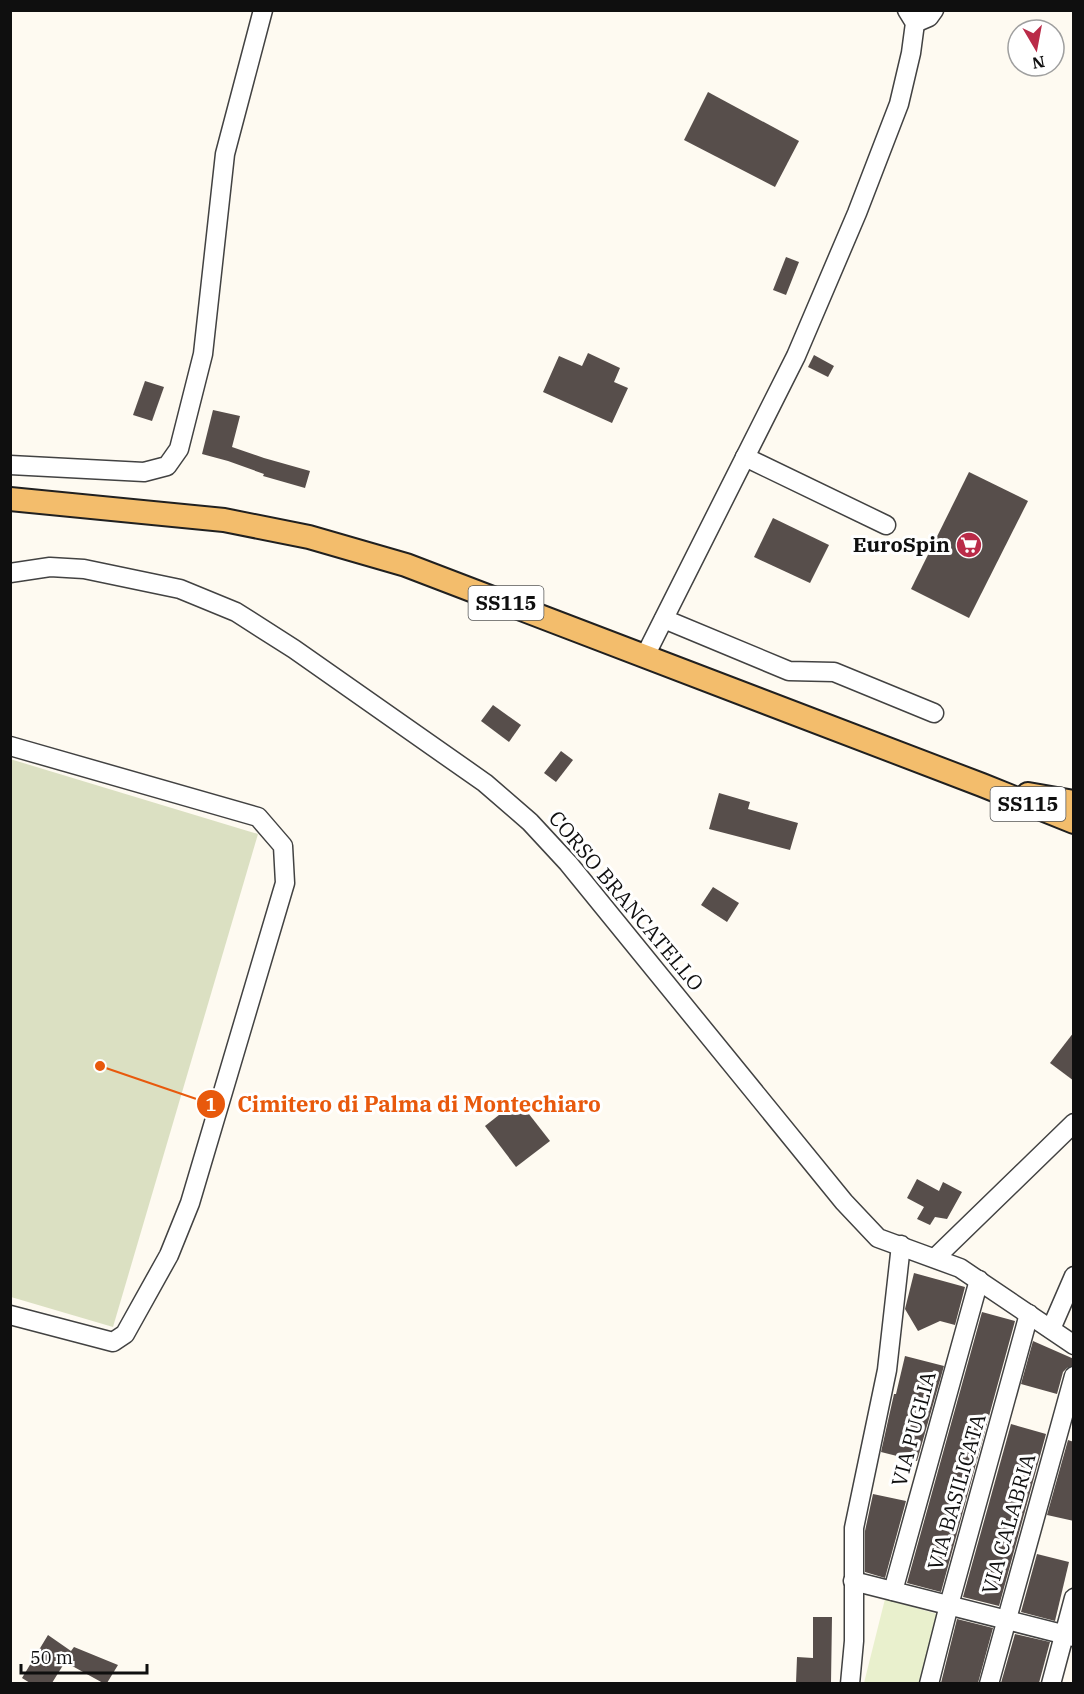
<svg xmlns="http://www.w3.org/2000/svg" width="1084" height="1694" viewBox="0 0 1084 1694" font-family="'IBM Plex Serif',serif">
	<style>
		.cemetery { fill: #dbe0c2 }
		.pitch { fill: #e9f0cd }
		.building { fill: #574e4b }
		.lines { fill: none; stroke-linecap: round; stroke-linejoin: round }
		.minor-casing { stroke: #424242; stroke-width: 21 }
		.major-casing { stroke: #202020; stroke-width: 26 }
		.minor { stroke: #fff; stroke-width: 18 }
		.major { stroke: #f3bd6c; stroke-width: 22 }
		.labels { text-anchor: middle; stroke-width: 6; stroke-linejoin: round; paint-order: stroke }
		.shield { fill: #fff; stroke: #575757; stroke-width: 1.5 }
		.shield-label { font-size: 20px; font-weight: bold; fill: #0f0f0f }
		.poi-label { font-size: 21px; font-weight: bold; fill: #0f0f0f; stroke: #fff; text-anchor: end }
		.street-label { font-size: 21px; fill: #0f0f0f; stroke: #fff }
		.leader { fill: none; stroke: #e8590c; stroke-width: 2 }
		.callout-dot { fill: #e8590c; stroke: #fff; stroke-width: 2 }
		.mark-label { font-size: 18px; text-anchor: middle; font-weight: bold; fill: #fff }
		.callout-label { font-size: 22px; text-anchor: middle; font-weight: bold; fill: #e8590c; stroke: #fff; stroke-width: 6; stroke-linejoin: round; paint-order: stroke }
	</style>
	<rect width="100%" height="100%" fill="#fefaf1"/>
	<path class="cemetery" d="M 10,759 L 258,834 L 113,1327 L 11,1297 Z"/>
	<path class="pitch" d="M 885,1599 L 937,1614 L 920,1683 L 864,1683 Z"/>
	<g class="building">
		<path d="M 708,92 L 799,141 L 775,187 L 684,140 Z"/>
		<path d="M 786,257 L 799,262 L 786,295 L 773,290 Z"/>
		<path d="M 588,353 L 620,368 L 614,382 L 628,388 L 612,423 L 543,392 L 559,356 L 582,366 Z"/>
		<path d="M 814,355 L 834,366 L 828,377 L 808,367 Z"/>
		<path d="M 145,381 L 164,387 L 152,421 L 133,415 Z"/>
		<path d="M 213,410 L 240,416 L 232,447 L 264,458 L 310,471 L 305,488 L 263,476 L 264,474 L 228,461 L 202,454 Z"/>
		<path d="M 969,472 L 1028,501 L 969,618 L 911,589 Z"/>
		<path d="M 773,518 L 829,545 L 810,583 L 754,557 Z"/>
		<path d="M 493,705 L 521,725 L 509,742 L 481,721 Z"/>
		<path d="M 561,751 L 573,760 L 556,782 L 544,773 Z"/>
		<path d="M 719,793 L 750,802 L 748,809 L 798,823 L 790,850 L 709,829 Z"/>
		<path d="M 713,887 L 739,903 L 727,922 L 701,905 Z"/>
		<path d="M 1074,1032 L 1074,1081 L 1050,1063 Z"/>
		<path d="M 518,1100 L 550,1141 L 516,1167 L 485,1126 Z"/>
		<path d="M 917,1179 L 939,1191 L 943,1182 L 962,1192 L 947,1219 L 935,1217 L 930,1225 L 917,1219 L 924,1207 L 907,1198 Z"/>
		<path d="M 914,1273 L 965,1287 L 955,1325 L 940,1321 L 918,1331 L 905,1309 Z"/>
		<path d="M 982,1312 L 1015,1321 L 941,1592 L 907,1583 Z"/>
		<path d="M 1033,1341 L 1074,1359 L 1074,1365 L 1067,1368 L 1063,1372 L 1057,1394 L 1021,1384 Z"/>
		<path d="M 905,1356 L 944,1366 L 917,1461 L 881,1452 L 894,1394 L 896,1394 Z"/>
		<path d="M 1011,1424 L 1046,1434 L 999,1606 L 963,1597 Z"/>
		<path d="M 1068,1440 L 1074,1442 L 1074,1521 L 1047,1515 Z"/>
		<path d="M 873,1494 L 906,1501 L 885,1578 L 865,1572 L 865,1531 Z"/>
		<path d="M 1037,1554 L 1069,1562 L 1055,1621 L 1021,1612 Z"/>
		<path d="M 813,1617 L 832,1617 L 831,1683 L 796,1683 L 797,1657 L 813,1658 Z"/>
		<path d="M 957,1619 L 993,1628 L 978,1683 L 941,1683 Z"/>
		<path d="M 1015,1634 L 1050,1642 L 1039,1683 L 1001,1683 Z"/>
		<path d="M 48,1635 L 71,1651 L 74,1647 L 118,1665 L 107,1683 L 103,1683 L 65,1662 L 52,1683 L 30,1683 L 22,1678 Z"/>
	</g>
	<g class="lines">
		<g class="minor-casing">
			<g id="minor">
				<path d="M 915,23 L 929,17 L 934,10"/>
				<path d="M 745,457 L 886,525"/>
				<path d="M 10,465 L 144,472 L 167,466 L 179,449 L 203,354 L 225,154 L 263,10"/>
				<path d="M 10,573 L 50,567 L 84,569 L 180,589 L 236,612 L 294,649 L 485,783 L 530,822 L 568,863 L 844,1202 L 878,1238 L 960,1268 L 1074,1345"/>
				<path d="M 664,619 L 789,671 L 834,672 L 934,713"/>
				<path d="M 645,656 L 796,356 L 857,213 L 899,104 L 911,53 L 915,23 L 907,10"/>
				<path d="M 10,746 L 258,817 L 283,846 L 285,883 L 190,1203 L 169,1255 L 125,1334 L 113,1342 L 10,1315"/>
				<path d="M 935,1258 L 1074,1123"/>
				<path d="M 1051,1329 L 1074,1276"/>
				<path d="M 853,1581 L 1074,1637"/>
				<path d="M 893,1591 L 979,1280"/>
				<path d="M 850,1684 L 854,1641 L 854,1528 L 887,1370 L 901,1245"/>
				<path d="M 929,1684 L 949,1605 L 1029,1314"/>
				<path d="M 989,1684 L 1074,1376"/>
				<path d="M 1051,1684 L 1074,1598"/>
			</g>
		</g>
		<g class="major-casing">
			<g id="major">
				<path d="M 10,499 L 224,520 L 309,537 L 406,565 L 982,785 L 1074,822"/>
				<path d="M 1028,794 L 1074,802"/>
			</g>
		</g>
		<use href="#minor" class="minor"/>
		<use href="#major" class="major"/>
	</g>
	<defs>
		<g id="supermarket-disc" transform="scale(1.35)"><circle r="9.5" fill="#ba2b48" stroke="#fff"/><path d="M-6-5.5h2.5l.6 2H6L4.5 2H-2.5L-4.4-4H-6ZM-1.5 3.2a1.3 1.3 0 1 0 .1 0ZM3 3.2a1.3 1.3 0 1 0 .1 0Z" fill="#fff"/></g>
	</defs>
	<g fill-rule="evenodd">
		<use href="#supermarket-disc" x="969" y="545"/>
	</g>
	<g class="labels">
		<g class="shield">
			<rect x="468.5" y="586" width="75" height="34" rx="4.5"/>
			<rect x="990.5" y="787" width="75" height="34" rx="4.5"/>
		</g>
		<g class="shield-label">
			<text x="506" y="610">SS115</text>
			<text x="1028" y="811">SS115</text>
		</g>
		<g class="poi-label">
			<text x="950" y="552">EuroSpin</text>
		</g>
		<g class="street-label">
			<text transform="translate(626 901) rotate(50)" y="7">CORSO BRANCATELLO</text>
			<text transform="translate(914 1429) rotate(-75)" y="7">VIA PUGLIA</text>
			<text transform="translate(957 1492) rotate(-74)" y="7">VIA BASILICATA</text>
			<text transform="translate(1009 1524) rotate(-74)" y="7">VIA CALABRIA</text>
		</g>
	</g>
	<path class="leader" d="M100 1066L211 1104"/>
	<g class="callout-dot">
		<circle cx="100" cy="1066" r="6"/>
		<circle cx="211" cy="1104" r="15"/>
	</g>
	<g class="mark-label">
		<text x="211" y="1111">1</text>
	</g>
	<g class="callout-label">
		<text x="419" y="1112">Cimitero di Palma di Montechiaro</text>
	</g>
	<rect width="1084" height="1694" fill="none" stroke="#0f0f0f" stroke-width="24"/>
	<g transform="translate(1036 48) rotate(170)"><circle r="28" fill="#ffffff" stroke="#9f9f9f" stroke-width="1.5"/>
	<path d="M0-4.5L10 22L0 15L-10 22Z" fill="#ba2b48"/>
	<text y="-9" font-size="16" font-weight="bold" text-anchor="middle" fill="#0f0f0f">N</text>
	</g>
	<path d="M21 1664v9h126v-9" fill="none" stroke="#0f0f0f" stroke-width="3"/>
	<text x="30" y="1664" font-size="18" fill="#0f0f0f" stroke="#ffffff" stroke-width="4.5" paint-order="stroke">50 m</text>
</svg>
